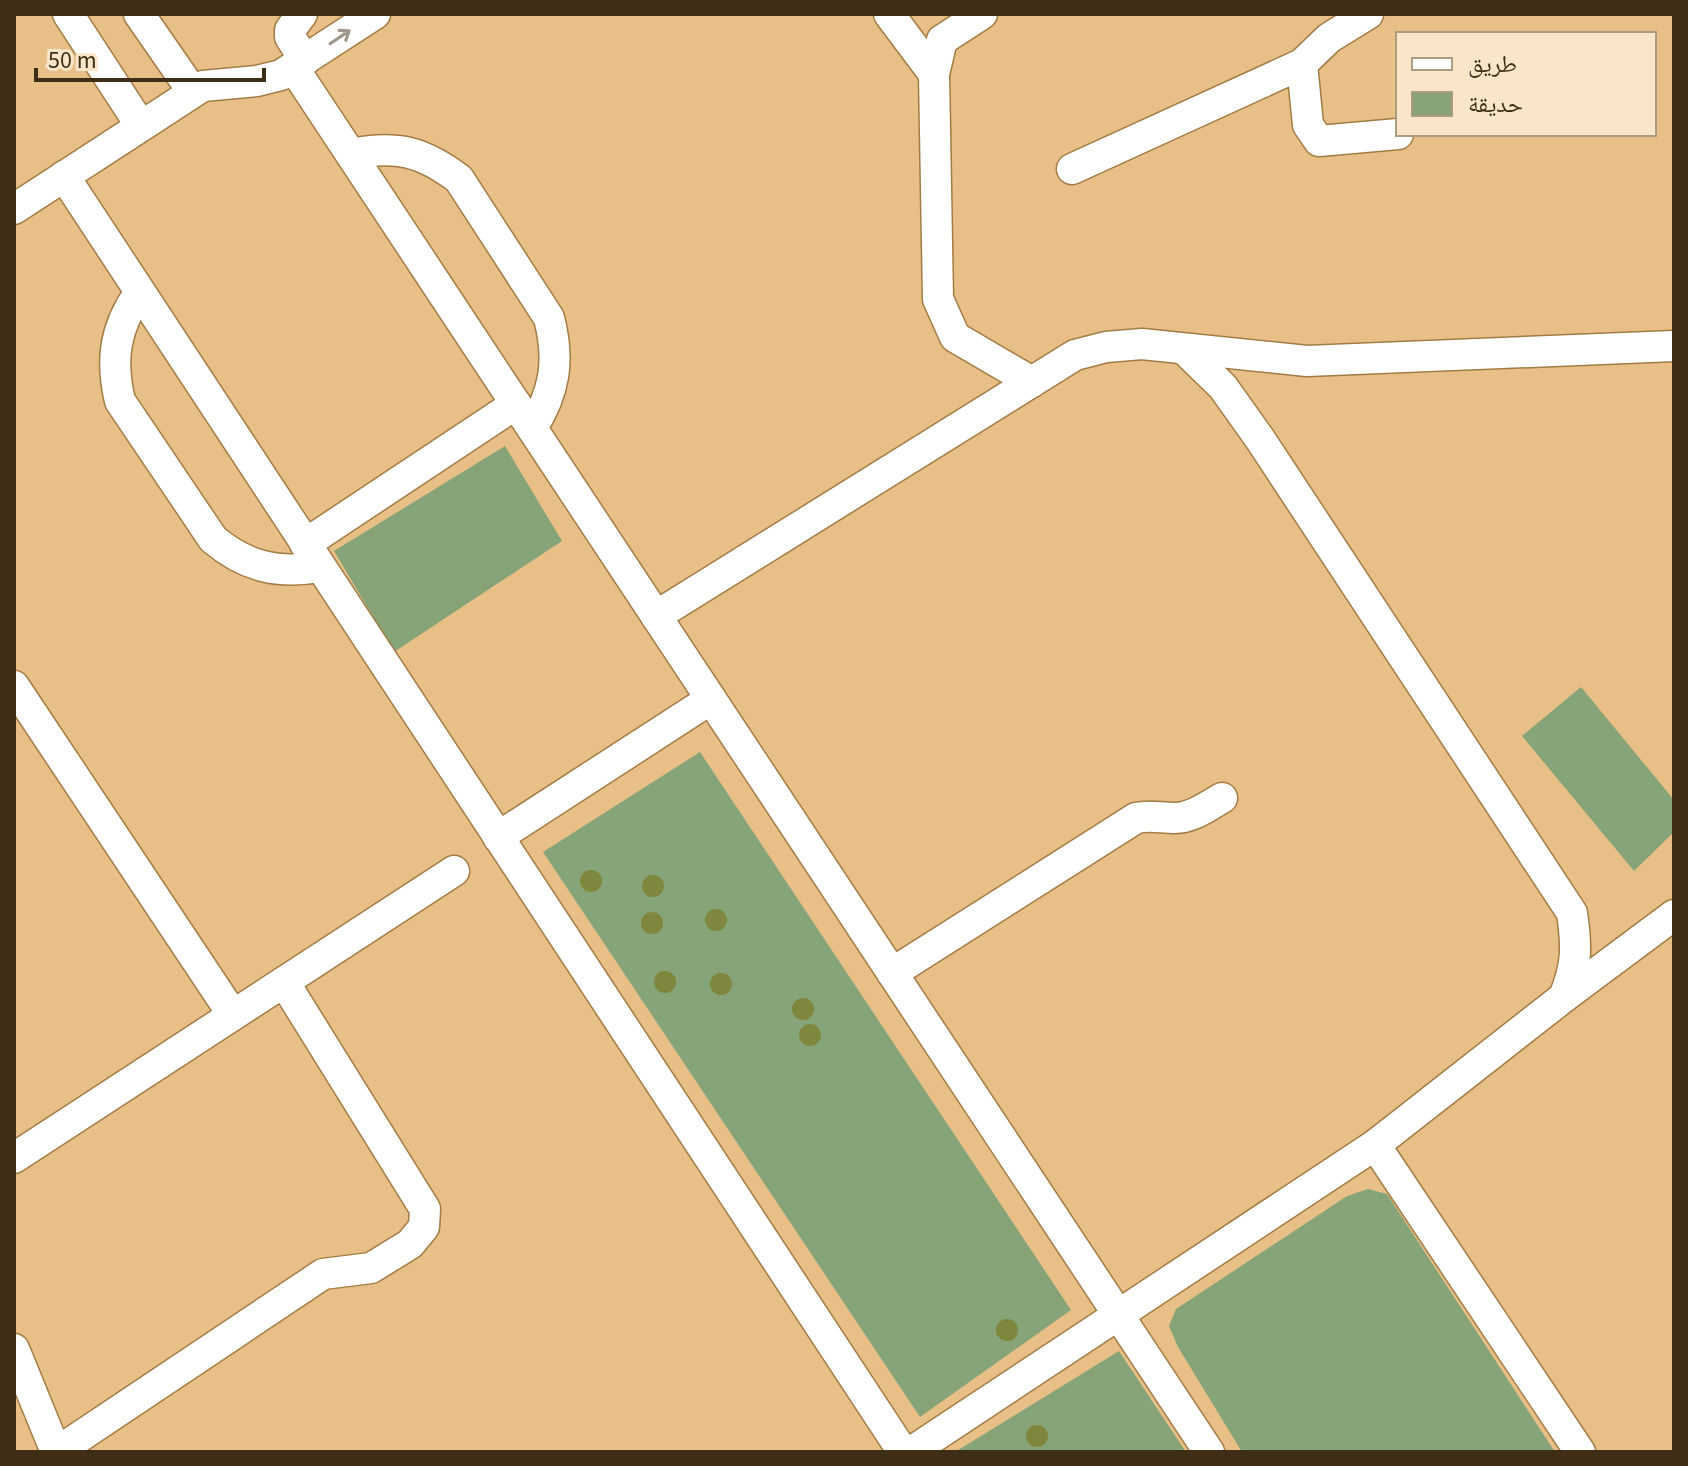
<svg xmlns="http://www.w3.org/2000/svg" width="1688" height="1466" viewBox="0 0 1688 1466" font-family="'Source Sans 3','Noto Naskh Arabic',sans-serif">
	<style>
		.green { fill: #86a478 }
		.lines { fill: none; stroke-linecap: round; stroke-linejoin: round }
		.minor-casing { stroke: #a27c44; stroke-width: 33 }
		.minor { stroke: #fff; stroke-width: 30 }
		.tree { fill: #7e873d }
		.oneway { stroke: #9e968a }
	</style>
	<rect width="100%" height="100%" fill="#e8c087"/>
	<g class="green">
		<path d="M 505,446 L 562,541 L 394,652 L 334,551 Z"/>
		<path d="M 1581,687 L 1674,800 L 1674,832 L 1634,871 L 1522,736 Z"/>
		<path d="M 700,752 L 1071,1310 L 920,1417 L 543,852 Z"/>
		<path d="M 1368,1189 L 1387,1194 L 1555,1452 L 1242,1452 L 1178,1347 L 1169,1326 L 1176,1309 L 1347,1196 Z"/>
		<path d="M 1119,1351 L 1186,1452 L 955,1452 Z"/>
	</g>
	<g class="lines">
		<g class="minor-casing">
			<g id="minor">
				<path d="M 68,14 L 141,126"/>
				<path d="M 139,14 L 193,92"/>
				<path d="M 302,14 L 290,30 L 290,37 L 305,60"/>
				<path d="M 889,14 L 934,74"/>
				<path d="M 982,14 L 942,40 L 934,74 L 938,299 L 955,337 L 1032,382"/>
				<path d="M 1302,64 L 1308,125 L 1319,141 L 1398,134"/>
				<path d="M 293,67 L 1209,1452"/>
				<path d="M 351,154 C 396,145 422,151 459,179 L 549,318 C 560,360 555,392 532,428"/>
				<path d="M 1072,169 L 1302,64 L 1329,38 L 1368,14"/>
				<path d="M 64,176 L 903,1452"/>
				<path d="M 14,209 L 203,86 L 257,81 L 281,75 L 375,14"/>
				<path d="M 140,292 C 115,327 110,359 120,401 L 213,539 C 246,567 278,574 320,567"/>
				<path d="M 305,544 L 516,404"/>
				<path d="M 656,616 L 1075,355 L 1106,347 L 1142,344 L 1307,361 L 1674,346"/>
				<path d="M 14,686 L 233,1015"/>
				<path d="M 498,837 L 711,699"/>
				<path d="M 892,973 L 1136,818 C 1150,815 1161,818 1175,818 C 1192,818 1208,806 1222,798"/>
				<path d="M 1564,997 L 1674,915"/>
				<path d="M 1375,1145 L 1580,1452"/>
				<path d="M 14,1158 L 454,871"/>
				<path d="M 14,1349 L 56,1452"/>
				<path d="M 57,1452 L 323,1274 L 371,1268 L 410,1244 L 424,1227 L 425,1209 L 284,982"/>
				<path d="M 911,1452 L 1375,1145 L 1564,997 C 1577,965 1577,947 1572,913 L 1260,439 L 1223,387 L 1184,349"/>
			</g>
		</g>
		<use href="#minor" class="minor"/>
	</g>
	<g class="tree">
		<circle cx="591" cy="881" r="11"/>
		<circle cx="653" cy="886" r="11"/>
		<circle cx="716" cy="920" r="11"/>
		<circle cx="652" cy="923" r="11"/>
		<circle cx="665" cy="982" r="11"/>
		<circle cx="721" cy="984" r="11"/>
		<circle cx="803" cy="1009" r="11"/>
		<circle cx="810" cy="1035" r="11"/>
		<circle cx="1007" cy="1330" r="11"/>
		<circle cx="1037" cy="1436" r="11"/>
	</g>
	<defs><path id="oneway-shaft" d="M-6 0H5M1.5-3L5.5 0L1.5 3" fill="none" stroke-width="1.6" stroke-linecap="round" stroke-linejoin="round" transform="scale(2)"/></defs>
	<use class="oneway" href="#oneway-shaft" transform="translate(340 37) rotate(-34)"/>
	<rect width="1688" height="1466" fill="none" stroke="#3e2e16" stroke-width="32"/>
	<rect x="1396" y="32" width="260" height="104" fill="#f9e5c8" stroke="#ae9c81" stroke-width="2"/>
	<rect x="1412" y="58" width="40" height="12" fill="#ffffff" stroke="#ae9c81" stroke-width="2"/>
	<text x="1468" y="72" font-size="24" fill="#3e2e16">طريق</text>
	<rect x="1412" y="92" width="40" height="24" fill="#86a478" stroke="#ae9c81" stroke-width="2"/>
	<text x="1468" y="112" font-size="24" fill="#3e2e16">حديقة</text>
	<path d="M36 68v12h228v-12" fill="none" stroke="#3e2e16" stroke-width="4"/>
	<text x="48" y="68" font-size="24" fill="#3e2e16" stroke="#f9e5c8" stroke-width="6" paint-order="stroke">50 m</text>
</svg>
